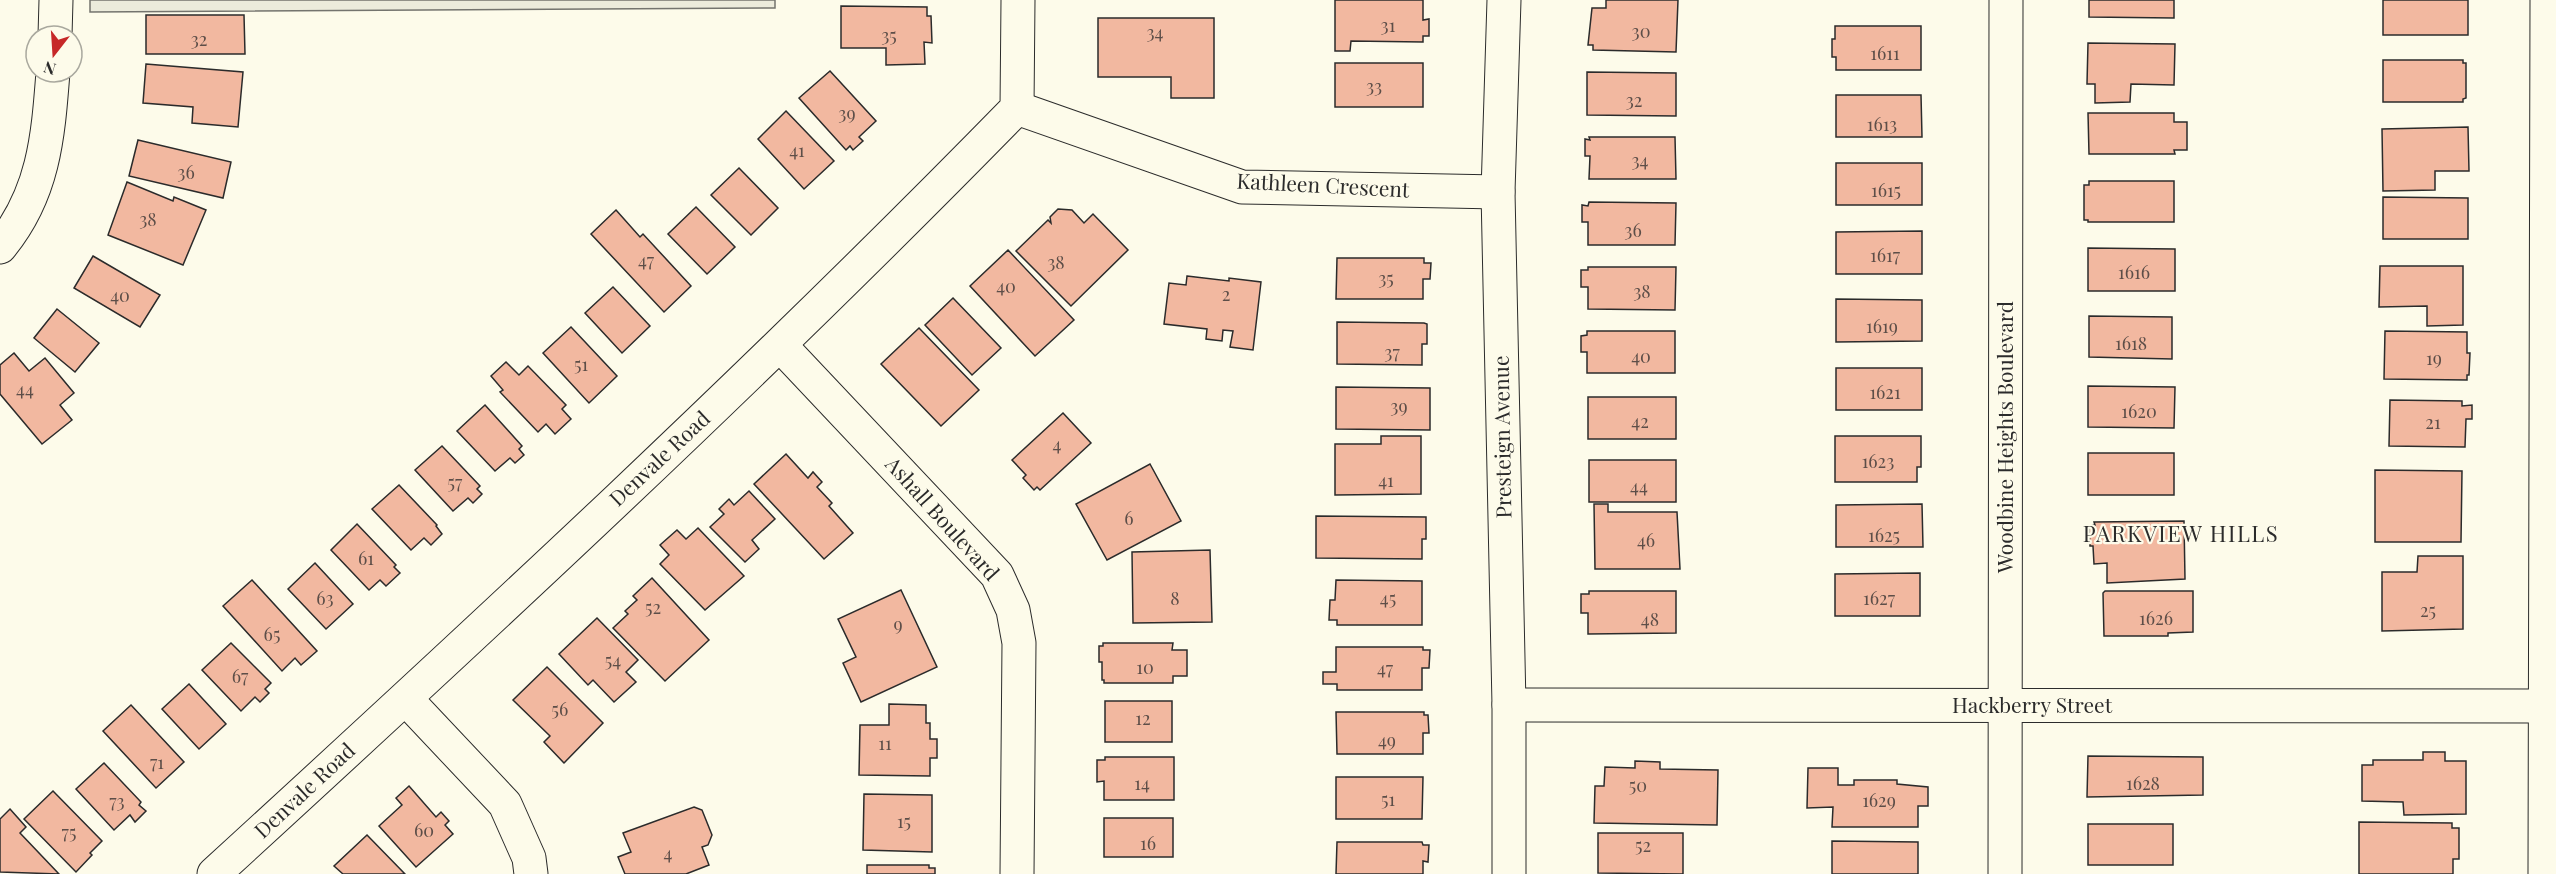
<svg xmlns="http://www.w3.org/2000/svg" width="2556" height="874" viewBox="0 0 2556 874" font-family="'Playfair Display',serif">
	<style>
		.green { fill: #ecebdb; stroke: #74746e; stroke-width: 1.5 }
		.building { fill: #f2b8a0; stroke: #2b2b2b; stroke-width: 1.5 }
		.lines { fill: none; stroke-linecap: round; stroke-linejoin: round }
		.minor-casing { stroke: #2b2b2b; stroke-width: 35 }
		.minor { stroke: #fdfbea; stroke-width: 33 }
		.labels { text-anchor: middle; stroke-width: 4.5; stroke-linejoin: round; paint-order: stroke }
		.number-label { font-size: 18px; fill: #5d4e48 }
		.street-label { font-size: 21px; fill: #2b2b2b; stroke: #fdfbea }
		.neighbourhood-label { font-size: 22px; letter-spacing: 1.5px; fill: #2b2b2b; stroke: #fdfbea }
	</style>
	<rect width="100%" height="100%" fill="#fdfbea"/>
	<path class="green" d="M 90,0 L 775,0 L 775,8 L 90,12 Z"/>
	<g class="building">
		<path d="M 1335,0 L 1423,0 L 1423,20 L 1429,19 L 1429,36 L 1423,36 L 1423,42 L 1351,41 L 1350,51 L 1335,51 Z"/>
		<path d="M 1606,0 L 1678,0 L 1676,52 L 1593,50 L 1593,45 L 1588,45 L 1592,8 L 1606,8 Z"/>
		<path d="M 2089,0 L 2174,0 L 2174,18 L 2089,17 Z"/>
		<rect x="2383" y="0" width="85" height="35"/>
		<path d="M 841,6 L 927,7 L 927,16 L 931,16 L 932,43 L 924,42 L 925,64 L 886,65 L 886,48 L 841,48 Z"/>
		<path d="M 146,15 L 244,15 L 245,54 L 146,54 Z"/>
		<path d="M 1098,18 L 1214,18 L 1214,98 L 1171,98 L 1171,77 L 1098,77 Z"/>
		<path d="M 1835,26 L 1921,26 L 1921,70 L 1836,70 L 1836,57 L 1832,57 L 1832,39 L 1835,39 Z"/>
		<path d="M 2088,43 L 2175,44 L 2174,85 L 2131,84 L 2130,102 L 2095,103 L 2095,84 L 2087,84 Z"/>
		<path d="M 2383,60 L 2463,60 L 2463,63 L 2466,63 L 2466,98 L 2463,99 L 2463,102 L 2383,102 Z"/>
		<rect x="1335" y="63" width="88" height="44"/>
		<path d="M 146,64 L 243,72 L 238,127 L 192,123 L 193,107 L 143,103 Z"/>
		<path d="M 830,71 L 876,121 L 859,137 L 863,141 L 853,150 L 850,146 L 846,150 L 799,98 Z"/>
		<path d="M 1587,72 L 1676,73 L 1676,116 L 1587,115 Z"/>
		<path d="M 1836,95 L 1921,95 L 1922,137 L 1836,137 Z"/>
		<path d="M 786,111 L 834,161 L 804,189 L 758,139 Z"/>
		<path d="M 2088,113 L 2174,113 L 2174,122 L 2187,122 L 2187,150 L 2174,150 L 2175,154 L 2089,154 Z"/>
		<path d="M 2468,127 L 2469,171 L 2435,171 L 2435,190 L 2383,191 L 2382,129 Z"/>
		<path d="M 1589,137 L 1675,137 L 1676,179 L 1589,179 L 1590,156 L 1585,156 L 1585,139 L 1590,140 Z"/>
		<path d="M 138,140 L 231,162 L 223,198 L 129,176 Z"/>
		<rect x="1836" y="163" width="86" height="42"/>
		<path d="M 739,168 L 778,208 L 751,235 L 711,195 Z"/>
		<path d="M 2089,181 L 2174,181 L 2174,222 L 2088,222 L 2088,220 L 2084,220 L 2084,185 L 2089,185 Z"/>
		<path d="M 127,182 L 173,201 L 174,197 L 206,210 L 183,265 L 108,235 Z"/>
		<path d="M 2383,197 L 2468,198 L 2468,239 L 2383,239 Z"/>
		<path d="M 1589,202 L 1676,203 L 1675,245 L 1588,245 L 1588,222 L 1582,222 L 1582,205 L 1588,206 Z"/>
		<path d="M 696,207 L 735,247 L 707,274 L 668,234 Z"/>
		<path d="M 1058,209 L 1072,210 L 1084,223 L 1093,214 L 1128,250 L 1071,306 L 1016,251 L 1048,220 L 1051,223 L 1050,217 Z"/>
		<path d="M 616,210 L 640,237 L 643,234 L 691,286 L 664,312 L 591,234 Z"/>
		<path d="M 1922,231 L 1922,274 L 1836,274 L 1836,232 Z"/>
		<path d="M 2088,248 L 2175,249 L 2175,291 L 2088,291 Z"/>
		<path d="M 1008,250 L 1074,320 L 1035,356 L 970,286 Z"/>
		<path d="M 93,256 L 160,295 L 140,327 L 74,288 Z"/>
		<path d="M 1337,258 L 1424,258 L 1424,263 L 1431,263 L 1430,279 L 1423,279 L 1423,299 L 1336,299 Z"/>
		<path d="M 2380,266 L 2463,266 L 2463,325 L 2427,326 L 2427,306 L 2379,307 Z"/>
		<path d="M 1588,267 L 1676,267 L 1675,310 L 1588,309 L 1588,287 L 1581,287 L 1581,270 L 1588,270 Z"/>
		<path d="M 1187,276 L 1229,281 L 1229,278 L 1261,282 L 1253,350 L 1230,347 L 1233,331 L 1223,330 L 1222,341 L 1206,339 L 1207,329 L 1164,324 L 1169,283 L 1186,285 Z"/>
		<path d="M 613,287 L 650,326 L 622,353 L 585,313 Z"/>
		<path d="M 953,298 L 1001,348 L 972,375 L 925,325 Z"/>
		<path d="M 1836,299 L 1922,300 L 1922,341 L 1836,342 Z"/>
		<path d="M 57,309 L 99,343 L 75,372 L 34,338 Z"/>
		<path d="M 2089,316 L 2172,317 L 2172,359 L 2089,357 Z"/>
		<path d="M 1337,322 L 1424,323 L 1427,324 L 1427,344 L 1422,344 L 1422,365 L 1337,364 Z"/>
		<path d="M 571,327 L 617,376 L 589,403 L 543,353 Z"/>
		<path d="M 919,328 L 979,390 L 941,426 L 881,364 Z"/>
		<path d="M 1587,331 L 1675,331 L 1675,373 L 1587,373 L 1587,352 L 1581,352 L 1581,336 L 1587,335 Z"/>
		<path d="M 2385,331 L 2467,332 L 2467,353 L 2470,353 L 2469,375 L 2467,375 L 2467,380 L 2384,379 Z"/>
		<path d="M 14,353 L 29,371 L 45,358 L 74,393 L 60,405 L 72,420 L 42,444 L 0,394 L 0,365 Z"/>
		<path d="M 506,362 L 519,375 L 528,366 L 566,405 L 562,409 L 571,419 L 555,434 L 546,424 L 538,432 L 500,392 L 503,390 L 491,376 Z"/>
		<rect x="1836" y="368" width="86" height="42"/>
		<path d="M 2088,386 L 2175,387 L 2174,428 L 2088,427 Z"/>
		<path d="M 1336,387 L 1430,388 L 1430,430 L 1336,429 Z"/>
		<rect x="1588" y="397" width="88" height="42"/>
		<path d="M 2390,400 L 2462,401 L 2462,406 L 2472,405 L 2472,419 L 2466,419 L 2465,447 L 2389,446 Z"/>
		<path d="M 485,405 L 522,446 L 519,449 L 524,455 L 515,463 L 510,458 L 495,471 L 457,431 Z"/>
		<path d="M 1063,413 L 1091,443 L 1040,490 L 1037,487 L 1034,490 L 1023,478 L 1026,475 L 1012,460 Z"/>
		<path d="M 1381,436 L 1421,436 L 1421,494 L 1335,495 L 1335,444 L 1381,444 Z"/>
		<path d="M 1835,436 L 1921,436 L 1921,467 L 1917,467 L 1917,482 L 1835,482 Z"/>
		<path d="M 442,446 L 480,486 L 477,489 L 482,494 L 473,503 L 468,498 L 453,511 L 415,470 Z"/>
		<rect x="2088" y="453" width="86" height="42"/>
		<path d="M 786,454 L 808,478 L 813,472 L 822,482 L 817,487 L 832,503 L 829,506 L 853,533 L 824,559 L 754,484 Z"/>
		<rect x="1589" y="460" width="87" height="42"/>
		<path d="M 1150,464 L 1181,521 L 1107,560 L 1076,504 Z"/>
		<path d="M 2375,470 L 2462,471 L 2461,542 L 2375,542 Z"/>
		<path d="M 399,485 L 437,525 L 436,526 L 442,534 L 431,545 L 424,538 L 411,550 L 372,509 Z"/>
		<path d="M 749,491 L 775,519 L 752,540 L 759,549 L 745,562 L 710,527 L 724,514 L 719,509 L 729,499 L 734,505 Z"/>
		<path d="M 1594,504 L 1608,504 L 1608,512 L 1677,512 L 1680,569 L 1595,569 Z"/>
		<path d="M 1922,504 L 1923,547 L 1836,547 L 1836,505 Z"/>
		<path d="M 1316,516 L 1426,517 L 1426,539 L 1422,539 L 1422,559 L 1316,558 Z"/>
		<path d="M 2184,521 L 2185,579 L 2107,583 L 2107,563 L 2094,564 L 2093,546 L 2090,546 L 2089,525 L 2095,525 L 2094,522 Z"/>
		<path d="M 357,524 L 396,565 L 394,567 L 400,573 L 386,586 L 380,580 L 369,590 L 331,550 Z"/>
		<path d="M 698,528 L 744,576 L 705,610 L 660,564 L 669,555 L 660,545 L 677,530 L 686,539 Z"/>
		<path d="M 1210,550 L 1212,622 L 1133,623 L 1132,552 Z"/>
		<path d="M 2418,556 L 2463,556 L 2463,629 L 2382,631 L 2382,572 L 2417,572 Z"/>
		<path d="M 315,563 L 353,604 L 326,629 L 288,589 Z"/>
		<path d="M 1920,573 L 1920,616 L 1835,616 L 1835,574 Z"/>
		<path d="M 652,578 L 709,640 L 665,681 L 613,628 L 628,614 L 625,611 L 637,600 L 633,596 Z"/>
		<path d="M 252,580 L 317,651 L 301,665 L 295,658 L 282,671 L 223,606 Z"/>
		<path d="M 1336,580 L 1422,581 L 1422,625 L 1337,625 L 1337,620 L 1329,620 L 1330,600 L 1335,600 Z"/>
		<path d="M 901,590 L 937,667 L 861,702 L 843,663 L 856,657 L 838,619 Z"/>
		<path d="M 1589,591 L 1676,591 L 1676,633 L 1588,634 L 1588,613 L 1581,613 L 1581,594 L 1589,594 Z"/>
		<path d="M 2105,591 L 2193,591 L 2193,632 L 2168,633 L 2168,636 L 2104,636 L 2103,593 Z"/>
		<path d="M 597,618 L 638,660 L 626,672 L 636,682 L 614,702 L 593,680 L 588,685 L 559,654 Z"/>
		<path d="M 231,643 L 271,683 L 265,689 L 269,693 L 260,702 L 255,697 L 241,711 L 202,670 Z"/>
		<path d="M 1103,643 L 1173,643 L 1172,650 L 1187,650 L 1187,676 L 1173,676 L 1173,683 L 1104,683 L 1104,680 L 1102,680 L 1102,662 L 1099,662 L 1099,646 L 1103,646 Z"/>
		<path d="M 1336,647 L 1423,647 L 1423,650 L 1430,650 L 1429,668 L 1422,668 L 1422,690 L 1337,690 L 1337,684 L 1323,684 L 1323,672 L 1336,672 Z"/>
		<path d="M 547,667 L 603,723 L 564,763 L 544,742 L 550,736 L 513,700 Z"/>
		<path d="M 189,684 L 226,724 L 199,749 L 162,709 Z"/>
		<rect x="1105" y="701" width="67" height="41"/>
		<path d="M 889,704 L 926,705 L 926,723 L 930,723 L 930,739 L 937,739 L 937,758 L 930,758 L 930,776 L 859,775 L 860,725 L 889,725 Z"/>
		<path d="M 131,705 L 184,762 L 156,788 L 103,731 Z"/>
		<path d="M 1336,712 L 1424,712 L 1424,715 L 1428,715 L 1429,733 L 1423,733 L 1423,754 L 1337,754 Z"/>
		<path d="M 2423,752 L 2445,752 L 2445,761 L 2466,761 L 2466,814 L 2404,815 L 2403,802 L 2362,801 L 2362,765 L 2373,765 L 2373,760 L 2423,760 Z"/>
		<path d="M 2088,756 L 2203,757 L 2203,795 L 2087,797 Z"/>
		<path d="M 1105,757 L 1174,757 L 1174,800 L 1104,800 L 1104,781 L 1097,782 L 1097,760 L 1105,760 Z"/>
		<path d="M 1635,761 L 1660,762 L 1660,769 L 1718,770 L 1717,825 L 1594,823 L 1595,786 L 1604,786 L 1605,767 L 1635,768 Z"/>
		<path d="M 104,763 L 141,802 L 139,805 L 146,811 L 135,822 L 130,815 L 114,830 L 76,789 Z"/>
		<path d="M 1808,768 L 1838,768 L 1838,785 L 1854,785 L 1854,780 L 1897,780 L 1897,784 L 1928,787 L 1928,806 L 1918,806 L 1918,827 L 1832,827 L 1833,807 L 1807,808 Z"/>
		<path d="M 1336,777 L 1423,777 L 1422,819 L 1336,819 Z"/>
		<path d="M 409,786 L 436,817 L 441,812 L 449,821 L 445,825 L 453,834 L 416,867 L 379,826 L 402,805 L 396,798 Z"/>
		<path d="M 53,791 L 102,841 L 90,853 L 92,855 L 76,872 L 24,819 Z"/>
		<path d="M 864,794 L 932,795 L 932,852 L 863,850 Z"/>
		<path d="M 694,807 L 702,810 L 712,835 L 708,845 L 702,847 L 709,865 L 686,874 L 625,874 L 618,857 L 631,852 L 623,833 Z"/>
		<path d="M 10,809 L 26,827 L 20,833 L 59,874 L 0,872 L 0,819 Z"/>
		<rect x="1104" y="818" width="69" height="39"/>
		<path d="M 2359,822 L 2452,823 L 2452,828 L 2459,828 L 2459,859 L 2453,859 L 2453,874 L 2359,874 Z"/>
		<rect x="2088" y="824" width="85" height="41"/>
		<path d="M 1598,833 L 1683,833 L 1683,874 L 1598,873 Z"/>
		<path d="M 367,835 L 405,874 L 343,874 L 334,866 Z"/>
		<path d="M 1832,841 L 1918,842 L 1918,874 L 1832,874 Z"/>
		<path d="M 1337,842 L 1422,842 L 1423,845 L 1429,845 L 1428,862 L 1423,861 L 1423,874 L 1336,874 Z"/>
		<path d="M 867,865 L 929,865 L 929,868 L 935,868 L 935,874 L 867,874 Z"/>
	</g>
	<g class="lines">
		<g class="minor-casing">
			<g id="minor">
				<path d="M 1504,0 L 1498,192 L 1509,705 L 1509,874"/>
				<path d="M 55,36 L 56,0"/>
				<path d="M 1017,108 L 1242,187 L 1498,192"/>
				<path d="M 0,247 C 44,194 48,137 53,72"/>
				<path d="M 780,345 L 997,575 L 1013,610 L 1019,643 L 1017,874"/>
				<path d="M 406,699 L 505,804 L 529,858 L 531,874"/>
				<path d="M 1509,705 L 2556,706"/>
				<path d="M 214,874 C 487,624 758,373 1017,108 L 1018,0"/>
				<path d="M 2005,874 L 2006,0"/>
				<path d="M 2545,874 L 2547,0"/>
			</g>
		</g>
		<use href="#minor" class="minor"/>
	</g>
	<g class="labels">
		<g class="number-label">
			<text x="1388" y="32">31</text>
			<text x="1641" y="38">30</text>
			<text x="1155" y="39">34</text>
			<text x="889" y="42">35</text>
			<text x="199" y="46">32</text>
			<text x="1885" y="60">1611</text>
			<text x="1374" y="93">33</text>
			<text x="1634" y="107">32</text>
			<text x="847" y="120">39</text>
			<text x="1882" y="131">1613</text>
			<text x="797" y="157">41</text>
			<text x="1640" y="167">34</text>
			<text x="186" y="179">36</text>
			<text x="1886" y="197">1615</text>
			<text x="148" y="226">38</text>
			<text x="1633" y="237">36</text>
			<text x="1885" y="262">1617</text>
			<text x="646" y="267">47</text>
			<text x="1056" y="269">38</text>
			<text x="2134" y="279">1616</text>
			<text x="1386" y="285">35</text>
			<text x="1006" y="293">40</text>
			<text x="1642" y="298">38</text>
			<text x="1226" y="301">2</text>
			<text x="120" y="302">40</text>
			<text x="1882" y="333">1619</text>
			<text x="2131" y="350">1618</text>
			<text x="1392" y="359">37</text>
			<text x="1641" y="363">40</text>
			<text x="2434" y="365">19</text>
			<text x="581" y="371">51</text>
			<text x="25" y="396">44</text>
			<text x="1885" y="399">1621</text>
			<text x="1399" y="413">39</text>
			<text x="2139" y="418">1620</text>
			<text x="1640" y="428">42</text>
			<text x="2433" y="429">21</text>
			<text x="1057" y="451">4</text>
			<text x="1878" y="468">1623</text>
			<text x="1386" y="487">41</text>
			<text x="455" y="489">57</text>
			<text x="1639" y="493">44</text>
			<text x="1129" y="525">6</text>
			<text x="1884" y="542">1625</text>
			<text x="1646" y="547">46</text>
			<text x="366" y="565">61</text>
			<text x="325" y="605">63</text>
			<text x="1175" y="605">8</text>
			<text x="1388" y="605">45</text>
			<text x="1879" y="605">1627</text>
			<text x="653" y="614">52</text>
			<text x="2428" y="617">25</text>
			<text x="2156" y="625">1626</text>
			<text x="1650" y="626">48</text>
			<text x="898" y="631">9</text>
			<text x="272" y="641">65</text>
			<text x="613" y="667">54</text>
			<text x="1145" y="674">10</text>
			<text x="1385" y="675">47</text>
			<text x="240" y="683">67</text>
			<text x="560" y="716">56</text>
			<text x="1143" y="725">12</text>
			<text x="1387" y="747">49</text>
			<text x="885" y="750">11</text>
			<text x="157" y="769">71</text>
			<text x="1142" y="790">14</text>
			<text x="2143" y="790">1628</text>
			<text x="1638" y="792">50</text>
			<text x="1388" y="806">51</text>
			<text x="1879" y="807">1629</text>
			<text x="117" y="808">73</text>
			<text x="904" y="828">15</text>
			<text x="424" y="837">60</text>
			<text x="69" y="839">75</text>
			<text x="1148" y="850">16</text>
			<text x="1643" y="852">52</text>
			<text x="668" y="860">4</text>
		</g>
		<g class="street-label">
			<text transform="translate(1323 186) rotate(3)" y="7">Kathleen Crescent</text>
			<text transform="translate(1503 437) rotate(-91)" y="7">Presteign Avenue</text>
			<text transform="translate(2006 437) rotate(-90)" y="7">Woodbine Heights Boulevard</text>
			<text transform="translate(660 459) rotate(-43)" y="7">Denvale Road</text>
			<text transform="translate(942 519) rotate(48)" y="7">Ashall Boulevard</text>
			<text x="2032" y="713">Hackberry Street</text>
			<text transform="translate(305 791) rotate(-43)" y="7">Denvale Road</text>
		</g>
		<g class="neighbourhood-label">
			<text x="2181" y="542">PARKVIEW HILLS</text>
		</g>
	</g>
	<g transform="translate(54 54) rotate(197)"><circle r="28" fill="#fdfbea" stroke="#a9a89e" stroke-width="1.5"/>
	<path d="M0-4.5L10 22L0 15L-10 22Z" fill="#c62828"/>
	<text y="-9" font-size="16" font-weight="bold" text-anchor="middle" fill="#2b2b2b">N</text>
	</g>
</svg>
